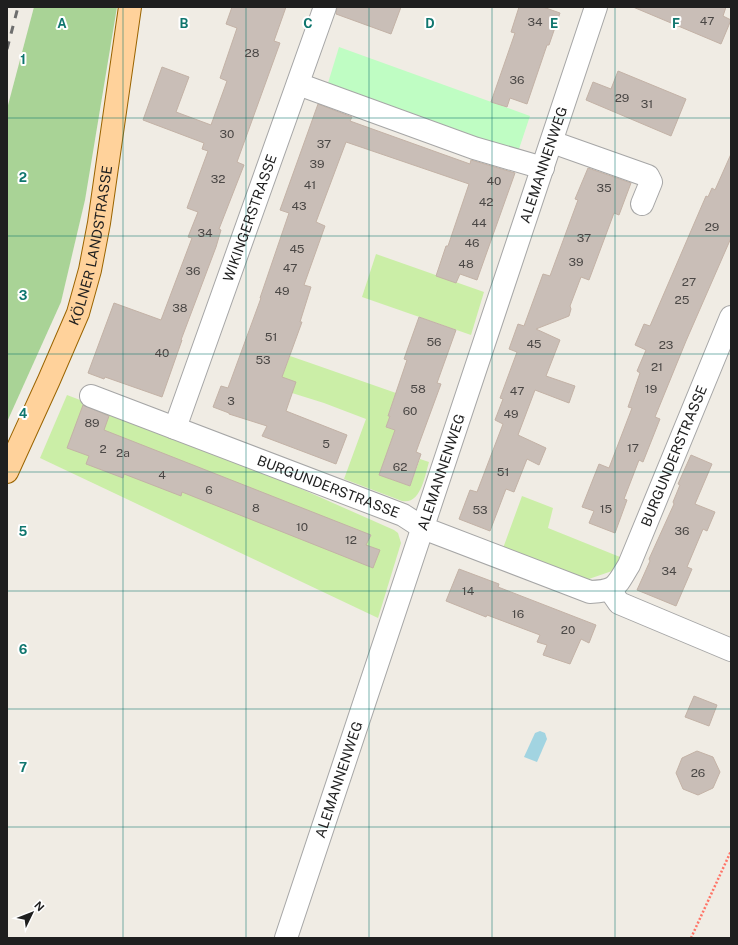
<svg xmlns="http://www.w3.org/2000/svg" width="738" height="945" viewBox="0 0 738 945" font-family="'Public Sans',sans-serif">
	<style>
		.grass { fill: #cbeea7 }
		.forest { fill: #a9d396 }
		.park { fill: #bffdc3 }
		.water { fill: #a2d4e1 }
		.building { fill: #c9beb7; stroke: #c3b2a6 }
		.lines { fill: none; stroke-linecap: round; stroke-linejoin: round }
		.minor-casing { stroke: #a6a6a6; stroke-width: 24 }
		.major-casing { stroke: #9a6400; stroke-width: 24 }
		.path { stroke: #ff7467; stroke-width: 2.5; stroke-dasharray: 2 2; stroke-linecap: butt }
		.minor { stroke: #fff; stroke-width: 22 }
		.major { stroke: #ffd29b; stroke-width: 22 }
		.rail { stroke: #6d6d6d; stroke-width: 3; stroke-dasharray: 8 8; stroke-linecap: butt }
		.grid { fill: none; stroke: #0f766e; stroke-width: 1; stroke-opacity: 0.55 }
		.labels { text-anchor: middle; stroke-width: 4; stroke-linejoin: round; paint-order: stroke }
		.number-label { font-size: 12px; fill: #4a4745 }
		.street-label { font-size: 14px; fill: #1f1f1f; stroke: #fff }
		.grid-label { font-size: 13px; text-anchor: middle; font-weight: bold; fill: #0f766e; stroke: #fff; stroke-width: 4; stroke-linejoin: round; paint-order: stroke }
	</style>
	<rect width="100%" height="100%" fill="#f0ece4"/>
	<g class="grass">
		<path d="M 376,254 L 484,292 L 471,335 L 362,297 Z"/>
		<path d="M 290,356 L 316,365 L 396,393 L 388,416 L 390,416 L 386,427 L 395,430 L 379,475 L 410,486 L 420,459 L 429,462 C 425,475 421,505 402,501 L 344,479 L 366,419 L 324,403 L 292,393 L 282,377 Z"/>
		<path d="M 67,395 L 236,460 L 394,530 L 398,533 L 401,543 L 378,618 L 40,458 Z"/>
		<path d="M 522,496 L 553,508 L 548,528 L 620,557 L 622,558 L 619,564 L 612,571 L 586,580 L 502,551 Z"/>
	</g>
	<path class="forest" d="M 34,7 L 117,7 L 85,200 L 61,302 L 7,422 L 7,109 Z"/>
	<path class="park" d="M 339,47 L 530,116 L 518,152 L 328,83 Z"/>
	<path class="water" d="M 540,731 L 545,733 L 547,739 L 537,762 L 524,757 L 535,733 Z"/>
	<g class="building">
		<path d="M 232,7 L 286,7 L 274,41 L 280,43 L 237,162 L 244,165 L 219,229 L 221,230 L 216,247 L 181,340 L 182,340 L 162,397 L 105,377 L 104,379 L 88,373 L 114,303 L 161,320 L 192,238 L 188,237 L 198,212 L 187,208 L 208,151 L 202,149 L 204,143 L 143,120 L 162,67 L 189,77 L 176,112 L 211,125 L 227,81 L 220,78 L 237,28 L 226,24 Z"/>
		<path d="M 337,7 L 401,7 L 391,34 L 336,14 Z"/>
		<path d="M 519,7 L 543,7 L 560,13 L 549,45 L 547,45 L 527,104 L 510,98 L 507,107 L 491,102 L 515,33 L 511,32 Z"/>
		<path d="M 633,7 L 726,7 L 723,16 L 731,20 L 721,44 Z"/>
		<path d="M 618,71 L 686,99 L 671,136 L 586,100 L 593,82 L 611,89 Z"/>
		<path d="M 318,104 L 352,117 L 350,121 L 442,154 L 470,164 L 471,160 L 515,173 L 477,280 L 460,274 L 456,283 L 436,276 L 446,246 L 448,246 L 469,184 L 346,142 L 316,222 L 325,226 L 304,285 L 311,287 L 300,322 L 302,322 L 282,377 L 296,382 L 286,411 L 347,435 L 336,464 L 262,436 L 267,426 L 229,414 L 229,413 L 213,407 L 221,386 L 228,388 L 261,298 L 260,298 L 289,213 L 280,210 Z"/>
		<path d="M 731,154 L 731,238 L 686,341 L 655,417 L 660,419 L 643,462 L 639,460 L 624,499 L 627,500 L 615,533 L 589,523 L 594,511 L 582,507 L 599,464 L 609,468 L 632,408 L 628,407 L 640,373 L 637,371 L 646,350 L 635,345 L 644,324 L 650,326 L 706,196 L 708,197 L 712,188 L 715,190 Z"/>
		<path d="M 588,168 L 631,183 L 619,215 L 614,213 L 589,280 L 581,277 L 570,306 L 571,309 L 569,316 L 536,329 L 560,340 L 546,376 L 575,386 L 569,403 L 535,390 L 518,435 L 546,448 L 539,465 L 527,459 L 514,492 L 506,489 L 490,531 L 459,519 L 470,490 L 477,492 L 503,424 L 495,420 L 503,399 L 500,398 L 517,352 L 509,349 L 518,324 L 524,326 L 543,274 L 550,276 L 578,200 L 575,199 Z"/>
		<path d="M 419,317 L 456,330 L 437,383 L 441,384 L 416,452 L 421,454 L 410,486 L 379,475 L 395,430 L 386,427 L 390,416 L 388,416 L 407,360 L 404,359 Z"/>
		<path d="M 83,405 L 109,416 L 104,430 L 371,535 L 366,545 L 380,550 L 373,568 L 182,492 L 181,496 L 124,474 L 123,478 L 86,464 L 89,456 L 67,448 Z"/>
		<path d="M 691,455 L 712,464 L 695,504 L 715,512 L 707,531 L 703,529 L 687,567 L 692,569 L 676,606 L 637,590 L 650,561 L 649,559 L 674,504 L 673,502 L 680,485 L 678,484 Z"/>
		<path d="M 459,569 L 499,584 L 498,587 L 596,625 L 589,643 L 581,639 L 570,664 L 543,655 L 547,645 L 537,642 L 540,635 L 487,615 L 486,617 L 446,601 Z"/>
		<path d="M 694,696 L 717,705 L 709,726 L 685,717 Z"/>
		<path d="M 697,751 L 713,757 L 720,772 L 713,788 L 698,795 L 683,789 L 676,773 L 682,758 Z"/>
	</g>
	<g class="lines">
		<g class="minor-casing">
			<g id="minor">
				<path d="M 298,84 L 474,148 L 543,168"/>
				<path d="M 552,142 L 648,176 L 651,182 L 642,204"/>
				<path id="s1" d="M 91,396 L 403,515 L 423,528 L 590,592 C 617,591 616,586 629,565 L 731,317"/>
				<path id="s2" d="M 175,428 L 325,7"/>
				<path d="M 610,590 L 619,603 L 731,650"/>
				<path id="s3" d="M 286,938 L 596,7"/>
			</g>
		</g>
		<g class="major-casing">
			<g id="major">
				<path id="s4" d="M 7,472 L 49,380 L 78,313 L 90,270 L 99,223 L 130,7"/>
			</g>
		</g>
		<path class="path" d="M 691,938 L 731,851"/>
		<use href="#minor" class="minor"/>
		<use href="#major" class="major"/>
		<path class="rail" d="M 7,49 L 18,7"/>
	</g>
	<path class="grid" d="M 123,7 L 123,938M 246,7 L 246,938M 369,7 L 369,938M 492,7 L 492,938M 615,7 L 615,938M 7,118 L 731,118M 7,236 L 731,236M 7,354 L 731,354M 7,472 L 731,472M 7,591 L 731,591M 7,709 L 731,709M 7,827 L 731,827"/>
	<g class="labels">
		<g class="number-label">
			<text x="707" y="25">47</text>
			<text x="535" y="26">34</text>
			<text x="252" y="57">28</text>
			<text x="517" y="84">36</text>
			<text x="622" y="102">29</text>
			<text x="647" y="108">31</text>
			<text x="227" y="138">30</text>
			<text x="324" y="148">37</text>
			<text x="317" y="168">39</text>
			<text x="218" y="183">32</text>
			<text x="494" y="185">40</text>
			<text x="310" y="189">41</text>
			<text x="604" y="192">35</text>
			<text x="486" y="206">42</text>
			<text x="299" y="210">43</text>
			<text x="479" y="227">44</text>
			<text x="712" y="231">29</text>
			<text x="205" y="237">34</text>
			<text x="584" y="242">37</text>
			<text x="472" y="247">46</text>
			<text x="297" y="253">45</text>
			<text x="576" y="266">39</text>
			<text x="466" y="268">48</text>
			<text x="290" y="272">47</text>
			<text x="193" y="275">36</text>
			<text x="689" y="286">27</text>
			<text x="282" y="295">49</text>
			<text x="682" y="304">25</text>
			<text x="180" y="312">38</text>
			<text x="271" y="341">51</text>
			<text x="434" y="346">56</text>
			<text x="534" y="348">45</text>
			<text x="666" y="349">23</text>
			<text x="162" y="357">40</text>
			<text x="263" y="364">53</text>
			<text x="657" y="371">21</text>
			<text x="418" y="393">58</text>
			<text x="651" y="393">19</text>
			<text x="517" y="395">47</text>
			<text x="231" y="405">3</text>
			<text x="410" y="415">60</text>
			<text x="511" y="418">49</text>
			<text x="92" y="427">89</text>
			<text x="326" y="448">5</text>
			<text x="633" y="452">17</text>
			<text x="103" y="453">2</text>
			<text x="123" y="457">2a</text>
			<text x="400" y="471">62</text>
			<text x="503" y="476">51</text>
			<text x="162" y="479">4</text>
			<text x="209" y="494">6</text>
			<text x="256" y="512">8</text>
			<text x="606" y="513">15</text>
			<text x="480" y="514">53</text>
			<text x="302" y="531">10</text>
			<text x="682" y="535">36</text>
			<text x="351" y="544">12</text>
			<text x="669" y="575">34</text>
			<text x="468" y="595">14</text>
			<text x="518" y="618">16</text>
			<text x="568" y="634">20</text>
			<text x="698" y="777">26</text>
		</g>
		<g class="street-label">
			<text dy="5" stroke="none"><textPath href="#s3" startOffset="815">ALEMANNENWEG</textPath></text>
			<text dy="5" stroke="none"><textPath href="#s2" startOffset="223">WIKINGERSTRASSE</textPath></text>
			<text dy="5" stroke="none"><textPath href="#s4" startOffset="243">KÖLNER LANDSTRASSE</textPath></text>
			<text dy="5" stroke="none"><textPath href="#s1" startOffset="706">BURGUNDERSTRASSE</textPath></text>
			<text dy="5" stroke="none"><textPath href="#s3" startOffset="491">ALEMANNENWEG</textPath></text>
			<text dy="5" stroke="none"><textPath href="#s1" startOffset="254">BURGUNDERSTRASSE</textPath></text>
			<text dy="5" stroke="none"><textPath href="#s3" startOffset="167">ALEMANNENWEG</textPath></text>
		</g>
	</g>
	<g class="grid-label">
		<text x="62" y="28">A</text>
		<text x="184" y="28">B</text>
		<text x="308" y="28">C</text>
		<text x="430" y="28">D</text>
		<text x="554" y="28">E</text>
		<text x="676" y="28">F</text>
		<text x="23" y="64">1</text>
		<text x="23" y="182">2</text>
		<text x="23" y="300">3</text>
		<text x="23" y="418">4</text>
		<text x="23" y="536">5</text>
		<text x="23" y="654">6</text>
		<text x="23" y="772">7</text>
	</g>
	<rect width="738" height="945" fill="none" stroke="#1f1f1f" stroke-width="16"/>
	<g transform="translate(32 913) rotate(47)" stroke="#ffffff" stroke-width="3" paint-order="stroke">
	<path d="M0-3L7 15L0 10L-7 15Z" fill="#1f1f1f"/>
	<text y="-6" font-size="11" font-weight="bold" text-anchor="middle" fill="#1f1f1f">N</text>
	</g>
</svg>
